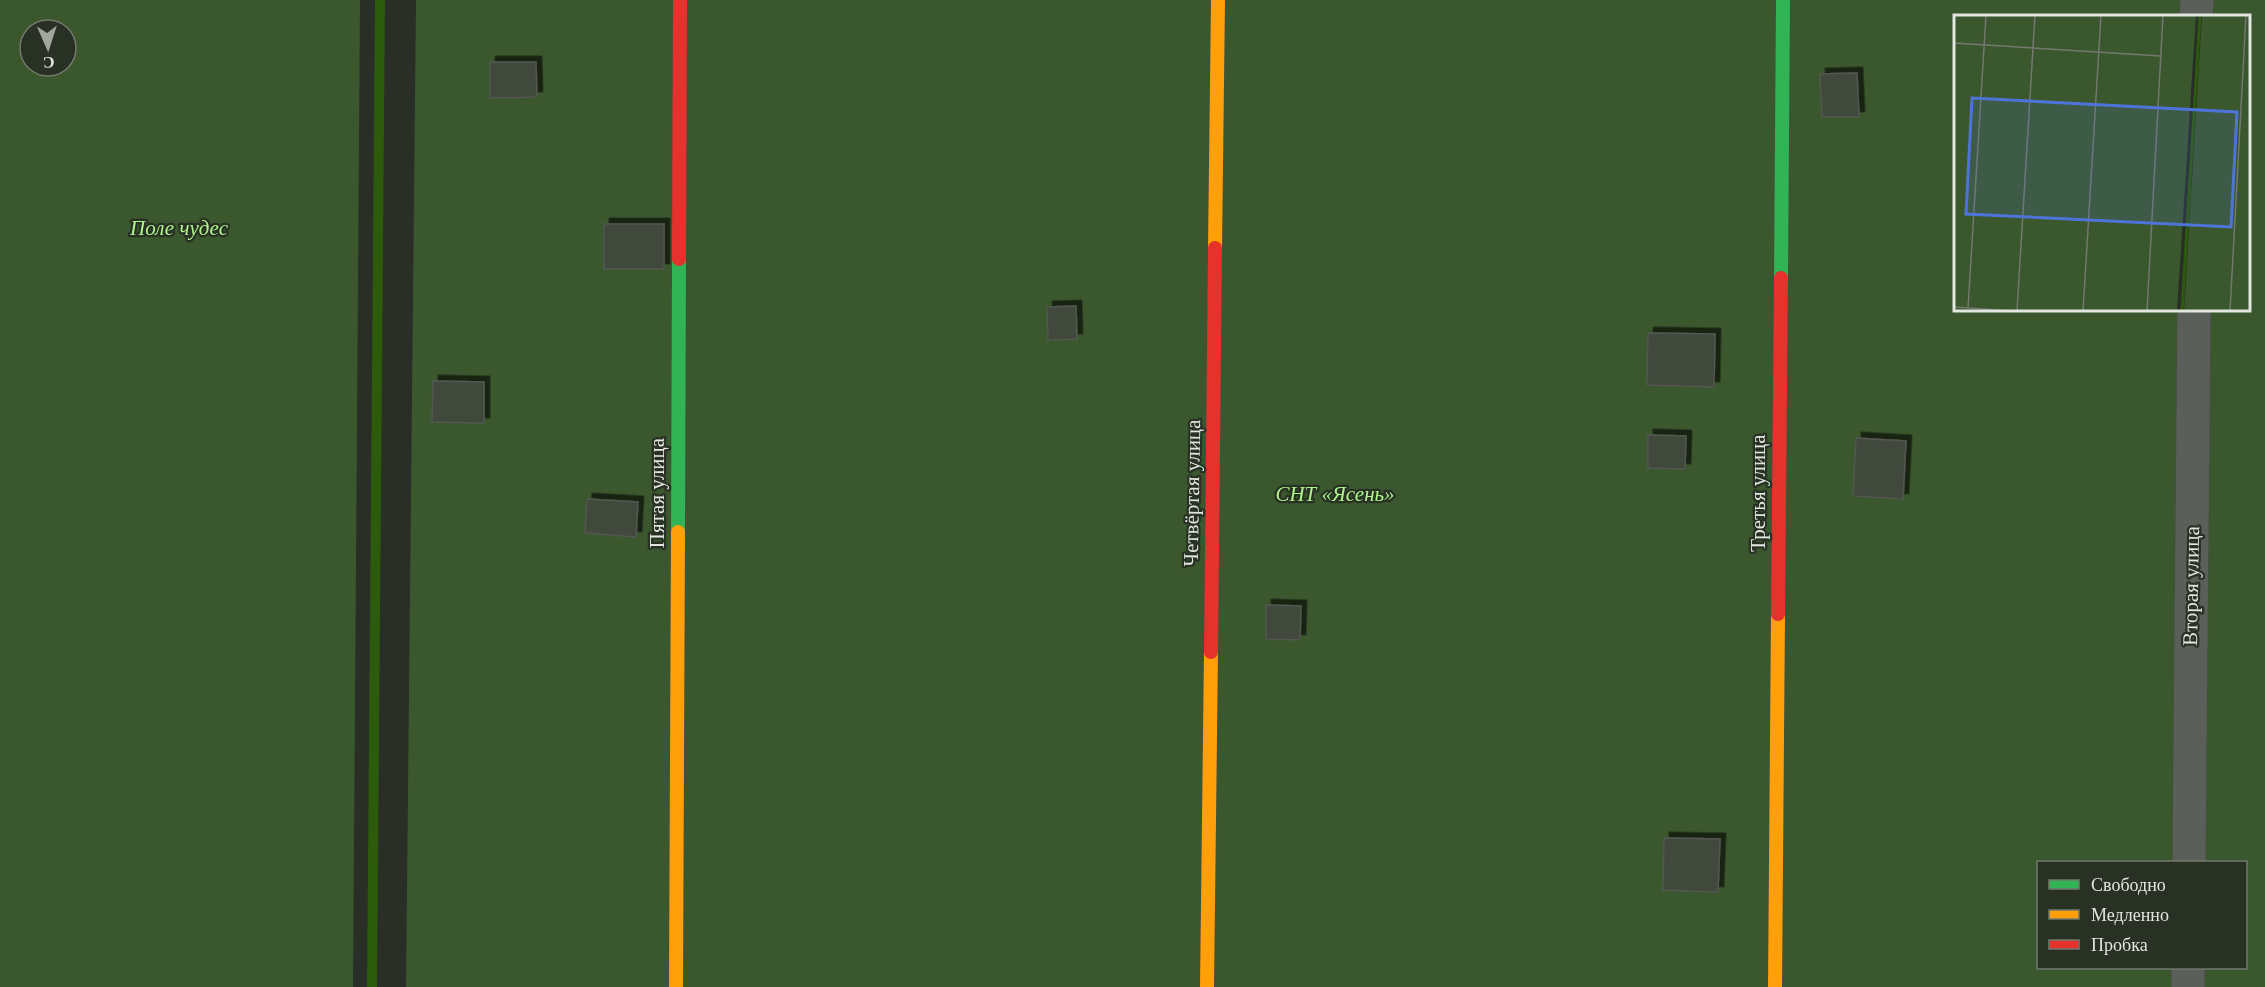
<svg xmlns="http://www.w3.org/2000/svg" width="2265" height="987" viewBox="0 0 2265 987" font-family="'Times New Roman',serif">
	<style>
		.green { fill: #3b572e; fill-rule: evenodd }
		.lines { fill: none; stroke-linecap: round; stroke-linejoin: round }
		.stream { stroke: #2c5b0b; stroke-width: 10 }
		.building { fill: #40483b; stroke: #525751; stroke-width: 1.5; filter: url(#shadow) }
		.street-casing { stroke: #474c46; stroke-width: 34 }
		.fast-casing { stroke: #474c46; stroke-width: 15 }
		.slow-casing { stroke: #474c46; stroke-width: 15 }
		.jam-casing { stroke: #474c46; stroke-width: 15 }
		.street { stroke: #5b5f5a; stroke-width: 33 }
		.fast { stroke: #30b455; stroke-width: 14 }
		.slow { stroke: #ff9f0a; stroke-width: 14 }
		.jam { stroke: #e5322d; stroke-width: 14 }
		.labels { text-anchor: middle; stroke-width: 4.5; stroke-linejoin: round; paint-order: stroke }
		.park-label { font-size: 21px; font-style: italic; fill: #aef58c; stroke: #283124 }
		.street-label { font-size: 21px; fill: #e1e6de; stroke: #283124 }
		.inset-river { fill: none; stroke: #2c5b0b; stroke-width: 3 }
		.inset-road { fill: none; stroke: #737870; stroke-width: 1.5 }
		.view { fill: #4e74da; fill-opacity: 0.15; stroke: #4e74da; stroke-width: 3 }
		.inset-edge { fill: none; stroke: #e1e6de; stroke-width: 3 }
	</style>
	<defs>
		<filter id="shadow"><feDropShadow dx="5.5" dy="-5.5" stdDeviation="0" flood-color="#0009"/></filter>
	</defs>
	<rect width="100%" height="100%" fill="#292e27"/>
	<g class="green">
		<path d="M 0,0 L 360,0 L 353,987 L 0,987 ZM 30,30 L 66,30 L 66,66 L 30,66 Z"/>
		<path d="M 416,0 L 2265,0 L 2265,987 L 406,987 ZM 1956,16 L 2248,16 L 2248,309 L 1956,309 ZM 2038,862 L 2246,862 L 2246,968 L 2038,968 Z"/>
	</g>
	<g class="lines">
		<path class="stream" d="M 372,987 L 380,0"/>
	</g>
	<g class="building">
		<path d="M 490,62 L 536,62 L 537,97 L 490,98 Z"/>
		<path d="M 1857,73 L 1859,117 L 1822,117 L 1820,74 Z"/>
		<rect x="604" y="224" width="60" height="45"/>
		<path d="M 1076,306 L 1077,339 L 1048,340 L 1047,307 Z"/>
		<path d="M 1648,333 L 1715,334 L 1714,387 L 1647,385 Z"/>
		<path d="M 433,381 L 484,382 L 484,423 L 432,422 Z"/>
		<path d="M 1648,435 L 1686,436 L 1685,469 L 1648,468 Z"/>
		<path d="M 1856,438 L 1906,441 L 1903,499 L 1853,496 Z"/>
		<path d="M 587,499 L 638,502 L 636,537 L 585,533 Z"/>
		<path d="M 1266,605 L 1301,606 L 1300,640 L 1266,639 Z"/>
		<path d="M 1664,838 L 1720,839 L 1718,892 L 1663,890 Z"/>
	</g>
	<g class="lines">
		<g class="street-casing">
			<g id="street">
				<path d="M 2196,16 L 2197,0"/>
				<path d="M 2189,862 L 2194,309"/>
				<path d="M 2188,987 L 2188,968"/>
			</g>
		</g>
		<g class="fast-casing">
			<g id="fast">
				<path d="M 1781,278 L 1783,0"/>
				<path d="M 678,532 L 679,259"/>
			</g>
		</g>
		<g class="slow-casing">
			<g id="slow">
				<path d="M 1215,248 L 1218,0"/>
				<path d="M 676,987 L 678,532"/>
				<path d="M 1207,987 L 1211,652"/>
				<path d="M 1775,987 L 1778,614"/>
			</g>
		</g>
		<g class="jam-casing">
			<g id="jam">
				<path d="M 679,259 L 680,0"/>
				<path d="M 1778,614 L 1781,278"/>
				<path d="M 1211,652 L 1215,248"/>
			</g>
		</g>
		<use href="#street" class="street"/>
		<use href="#fast" class="fast"/>
		<use href="#slow" class="slow"/>
		<use href="#jam" class="jam"/>
	</g>
	<g class="labels">
		<g class="park-label">
			<text x="179" y="235">Поле чудес</text>
			<text x="1335" y="501">СНТ «Ясень»</text>
		</g>
		<g class="street-label">
			<text transform="translate(657 493) rotate(-90)" y="7">Пятая улица</text>
			<text transform="translate(1192 493) rotate(-89)" y="7">Четвёртая улица</text>
			<text transform="translate(1758 493) rotate(-90)" y="7">Третья улица</text>
			<text transform="translate(2191 586) rotate(-89)" y="7">Вторая улица</text>
		</g>
	</g>
	<g transform="translate(1954 15)">
		<rect width="296" height="296" fill="#292e27"/>
		<path d="M 0,0 L 242,0 L 223,295 L 0,295 ZM 248,0 L 295,0 L 295,295 L 230,296 Z" fill="#3b572e"/>
		<path class="inset-river" d="M 228,296 L 246,0"/>
		<path class="inset-road" d="M 0,28 L 207,41M 0,292 L 57,296M 14,293 L 32,0M 63,296 L 81,0M 129,296 L 147,0M 193,296 L 209,0M 276,296 L 292,0"/>
		<path class="view" d="M 18,83 L 283,97 L 277,212 L 12,199 Z"/>
		<rect width="296" height="296" class="inset-edge"/>
	</g>
	<rect x="2037" y="861" width="210" height="108" fill="#283124" stroke="#72796e" stroke-width="1.5"/>
	<rect x="2049" y="880" width="30" height="9" fill="#30b455" stroke="#72796e" stroke-width="1.5"/>
	<text x="2091" y="891" font-size="18" fill="#e1e6de">Свободно</text>
	<rect x="2049" y="910" width="30" height="9" fill="#ff9f0a" stroke="#72796e" stroke-width="1.5"/>
	<text x="2091" y="921" font-size="18" fill="#e1e6de">Медленно</text>
	<rect x="2049" y="940" width="30" height="9" fill="#e5322d" stroke="#72796e" stroke-width="1.5"/>
	<text x="2091" y="951" font-size="18" fill="#e1e6de">Пробка</text>
	<g transform="translate(48 48) rotate(177)"><circle r="28" fill="#283124" stroke="#72796e" stroke-width="1.5"/>
	<path d="M0-4.5L10 22L0 15L-10 22Z" fill="#a1a69e"/>
	<text y="-9" font-size="16" font-weight="bold" text-anchor="middle" fill="#e1e6de">С</text>
	</g>
</svg>
